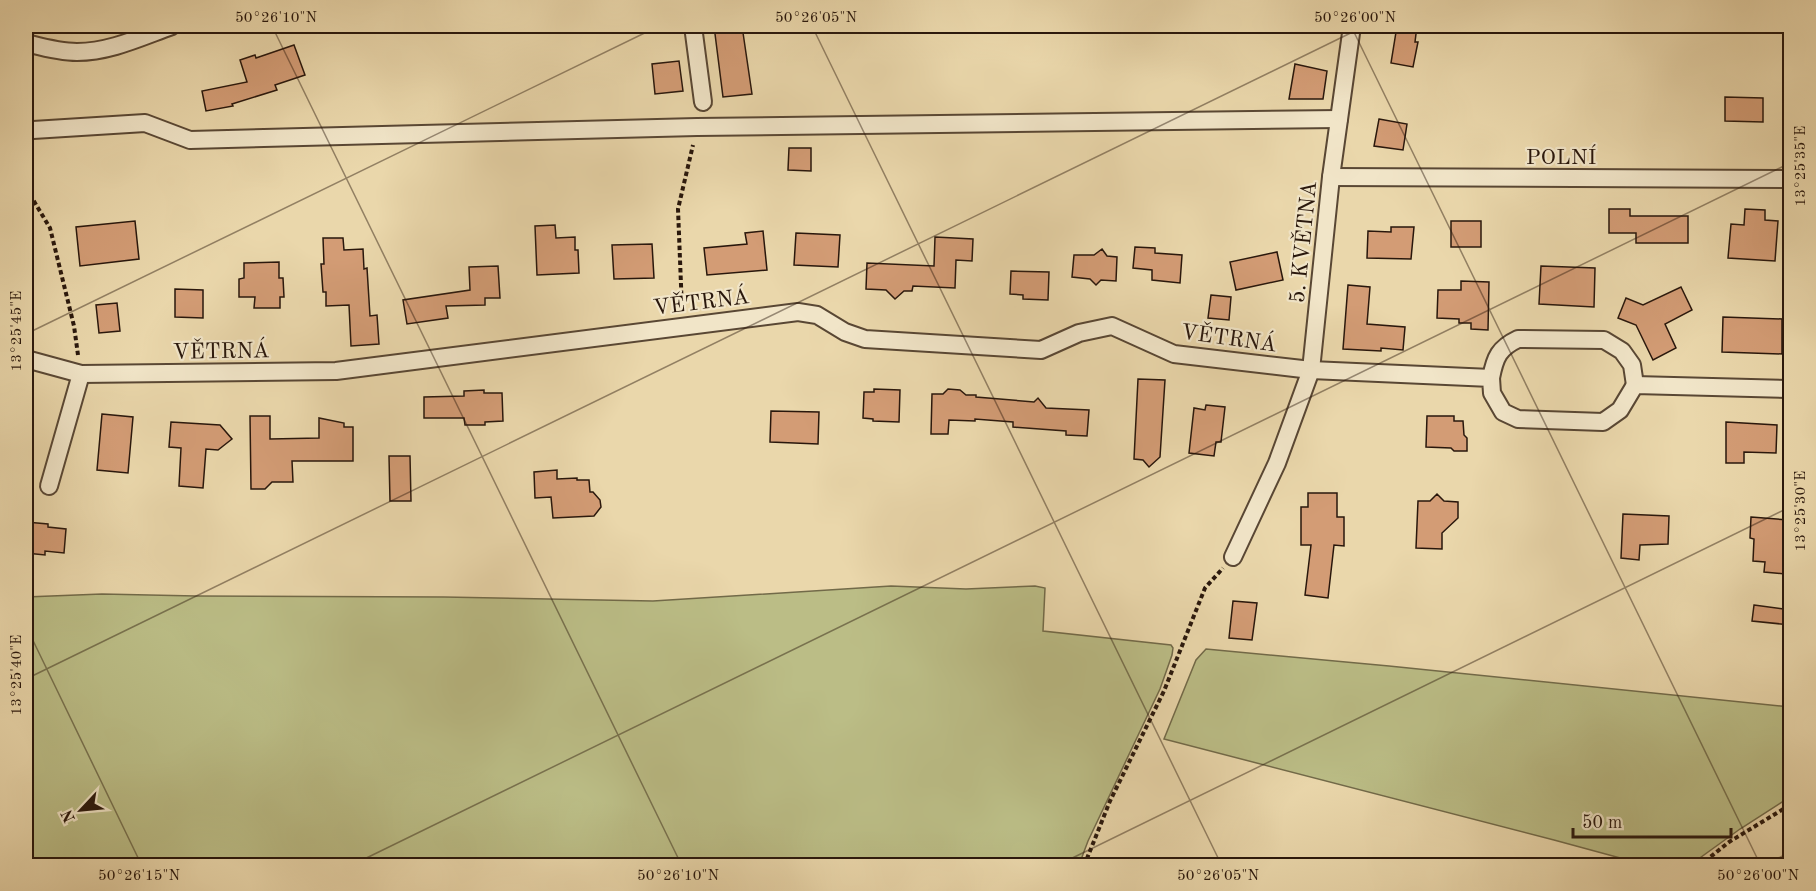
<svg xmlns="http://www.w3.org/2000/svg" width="1816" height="891" viewBox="0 0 1816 891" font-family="'Old Standard TT',serif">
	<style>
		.green { fill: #bbbd86; stroke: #726a49; stroke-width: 1.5 }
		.building { fill: #d39c75; stroke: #29170c; stroke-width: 1.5 }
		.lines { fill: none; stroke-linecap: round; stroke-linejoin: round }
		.minor-casing { stroke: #594734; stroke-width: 20 }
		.path { stroke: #29170c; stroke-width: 4; stroke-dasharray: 4.5 3; stroke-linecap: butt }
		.minor { stroke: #f1e5c8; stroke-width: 16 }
		.ticks { fill: none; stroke: #29170c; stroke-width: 1.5; stroke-opacity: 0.45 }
		.labels { text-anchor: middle; stroke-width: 4.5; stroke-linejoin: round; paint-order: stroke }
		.street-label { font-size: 22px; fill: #29170c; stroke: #f1e5c8 }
		.neatline { fill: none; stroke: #29170c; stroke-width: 2 }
		.ticks-label { font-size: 15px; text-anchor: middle; fill: #29170c }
	</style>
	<rect width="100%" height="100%" fill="#ead7ab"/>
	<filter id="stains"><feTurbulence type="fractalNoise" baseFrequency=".00333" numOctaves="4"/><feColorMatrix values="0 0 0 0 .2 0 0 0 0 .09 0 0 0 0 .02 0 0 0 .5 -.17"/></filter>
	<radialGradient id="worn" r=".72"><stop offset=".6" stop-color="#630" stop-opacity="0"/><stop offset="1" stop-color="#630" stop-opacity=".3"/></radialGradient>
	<g class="green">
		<path d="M 891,586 L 966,589 L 1035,586 L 1045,588 L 1043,631 L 1171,645 L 1173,648 L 1172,655 L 1160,689 L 1088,841 L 1079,865 L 26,865 L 26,597 L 102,594 L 196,596 L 444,597 L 653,601 Z"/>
		<path d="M 1206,649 L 1389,666 L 1790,707 L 1790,797 L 1740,829 L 1690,865 L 1646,865 L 1554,840 L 1164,739 L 1196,660 Z"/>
	</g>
	<g class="building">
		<path d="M 714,26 L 742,26 L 752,94 L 723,97 Z"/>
		<path d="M 1397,26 L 1417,26 L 1415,42 L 1418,42 L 1413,67 L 1391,63 Z"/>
		<path d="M 294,45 L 305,75 L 275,85 L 277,90 L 232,104 L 233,106 L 206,111 L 202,91 L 247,82 L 240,60 L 255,55 L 256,58 Z"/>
		<path d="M 679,61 L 683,91 L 655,94 L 652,64 Z"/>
		<path d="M 1295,64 L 1327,71 L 1323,99 L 1289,99 Z"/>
		<path d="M 1725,97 L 1763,98 L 1763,122 L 1725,121 Z"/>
		<path d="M 1379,119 L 1407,124 L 1403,150 L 1374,146 Z"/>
		<path d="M 789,148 L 811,148 L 811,171 L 788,170 Z"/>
		<path d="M 1609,209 L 1630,209 L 1630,216 L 1688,216 L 1688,243 L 1636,243 L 1636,233 L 1609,233 Z"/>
		<path d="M 1745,209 L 1765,210 L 1765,220 L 1778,221 L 1775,261 L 1728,258 L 1731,224 L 1744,225 Z"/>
		<path d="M 135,221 L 139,259 L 80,266 L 76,227 Z"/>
		<rect x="1451" y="221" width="30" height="26"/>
		<path d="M 555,225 L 556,238 L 575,237 L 575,250 L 578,250 L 579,273 L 537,275 L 535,226 Z"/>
		<path d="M 1391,227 L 1414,227 L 1411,259 L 1367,258 L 1368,231 L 1391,232 Z"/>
		<path d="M 763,231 L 767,270 L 707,275 L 704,248 L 747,244 L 745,233 Z"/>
		<path d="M 796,233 L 840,235 L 838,267 L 794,265 Z"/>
		<path d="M 935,237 L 973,239 L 972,261 L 956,260 L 955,288 L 913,286 L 912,291 L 904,291 L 895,299 L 886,290 L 866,289 L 867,263 L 934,266 Z"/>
		<path d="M 323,238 L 343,238 L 344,250 L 363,249 L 364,269 L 367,268 L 370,316 L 377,315 L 379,344 L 351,346 L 349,305 L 326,306 L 326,292 L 323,292 L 321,264 L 324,264 Z"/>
		<path d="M 652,244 L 654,278 L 614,279 L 612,245 Z"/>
		<path d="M 1135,247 L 1155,248 L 1155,253 L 1182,255 L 1180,283 L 1152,280 L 1152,270 L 1133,268 Z"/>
		<path d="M 1102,249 L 1107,256 L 1117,257 L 1116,281 L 1101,280 L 1096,285 L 1090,279 L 1072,277 L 1074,255 L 1094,255 Z"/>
		<path d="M 1277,252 L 1283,280 L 1236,290 L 1230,262 Z"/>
		<path d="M 279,262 L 279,278 L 283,278 L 284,297 L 280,297 L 280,308 L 254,308 L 255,297 L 239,297 L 239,279 L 244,278 L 244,263 Z"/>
		<path d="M 498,266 L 500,298 L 485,298 L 485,305 L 446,306 L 448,318 L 407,324 L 403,300 L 470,290 L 469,267 Z"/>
		<path d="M 1541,266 L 1595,268 L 1594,307 L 1539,304 Z"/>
		<path d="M 1011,271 L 1049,272 L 1048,300 L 1023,299 L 1023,295 L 1010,294 Z"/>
		<path d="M 1461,281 L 1489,282 L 1488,330 L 1471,329 L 1471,323 L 1459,323 L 1459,319 L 1437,318 L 1438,290 L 1461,290 Z"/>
		<path d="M 1348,285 L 1370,287 L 1367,324 L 1405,327 L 1403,350 L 1381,348 L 1381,351 L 1343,349 Z"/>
		<path d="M 1681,287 L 1692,310 L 1665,324 L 1676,348 L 1653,360 L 1636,325 L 1618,318 L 1626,298 L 1643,305 Z"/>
		<path d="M 175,289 L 203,290 L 203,318 L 175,317 Z"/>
		<path d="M 1211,295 L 1231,297 L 1229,320 L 1208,318 Z"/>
		<path d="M 117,303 L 120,331 L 99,333 L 96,305 Z"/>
		<path d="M 1723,317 L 1782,319 L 1782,354 L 1722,352 Z"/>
		<path d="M 1138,379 L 1165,380 L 1160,457 L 1149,467 L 1143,460 L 1134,459 Z"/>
		<path d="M 874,389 L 900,390 L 899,422 L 873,421 L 873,419 L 863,418 L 864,392 L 874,392 Z"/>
		<path d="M 948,389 L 960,390 L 966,395 L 976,395 L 976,397 L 1034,402 L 1038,398 L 1046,408 L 1089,410 L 1087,436 L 1066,435 L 1066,431 L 1013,427 L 1013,422 L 975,419 L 975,421 L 949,420 L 948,434 L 931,434 L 932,394 L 943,394 Z"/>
		<path d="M 484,390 L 484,393 L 502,393 L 503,421 L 485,422 L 485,425 L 465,425 L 464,418 L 424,418 L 424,397 L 464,396 L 464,391 Z"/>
		<path d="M 1206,405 L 1225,407 L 1221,442 L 1216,442 L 1214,456 L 1189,453 L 1194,408 L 1205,410 Z"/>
		<path d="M 771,411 L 819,412 L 818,444 L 770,442 Z"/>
		<path d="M 102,414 L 133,417 L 128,473 L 97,470 Z"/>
		<path d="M 250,416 L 270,416 L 270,439 L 319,438 L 319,418 L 344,423 L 344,427 L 353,427 L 353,461 L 292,461 L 293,482 L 272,482 L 265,489 L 251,489 Z"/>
		<path d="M 1427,416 L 1454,416 L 1454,421 L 1463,421 L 1464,435 L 1467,438 L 1467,451 L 1454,451 L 1451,448 L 1426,447 Z"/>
		<path d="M 171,422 L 220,425 L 232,439 L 218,450 L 206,449 L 203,488 L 179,486 L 181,448 L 169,447 Z"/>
		<path d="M 1726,422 L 1777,425 L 1776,453 L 1744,452 L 1744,463 L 1726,463 Z"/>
		<path d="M 389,456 L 410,456 L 411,501 L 390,501 Z"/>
		<path d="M 557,470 L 557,479 L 577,478 L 577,480 L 589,480 L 590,492 L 593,492 L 600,500 L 601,507 L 594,516 L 553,518 L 551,497 L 535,498 L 534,472 Z"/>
		<path d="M 1308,493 L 1337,493 L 1337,517 L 1344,517 L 1344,546 L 1334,545 L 1328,598 L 1305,595 L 1311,545 L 1301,545 L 1301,507 L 1308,507 Z"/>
		<path d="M 1437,494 L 1444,501 L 1458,502 L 1458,518 L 1442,533 L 1442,549 L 1416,548 L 1418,501 L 1430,501 Z"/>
		<path d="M 1623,514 L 1669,516 L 1668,544 L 1640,545 L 1639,560 L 1621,558 Z"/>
		<path d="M 1751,517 L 1789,520 L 1788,540 L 1791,540 L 1791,563 L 1786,563 L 1785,574 L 1764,572 L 1765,562 L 1753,561 L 1754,539 L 1750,538 Z"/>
		<path d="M 26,522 L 48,524 L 48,527 L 66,529 L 64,553 L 45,551 L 45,555 L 26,553 Z"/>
		<path d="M 1233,601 L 1257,603 L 1252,640 L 1229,638 Z"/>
		<path d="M 1754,605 L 1791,610 L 1791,625 L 1752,621 Z"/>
	</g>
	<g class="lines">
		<g class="minor-casing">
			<g id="minor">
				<path d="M 693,26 L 703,102"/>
				<path d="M 26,43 C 42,47 59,52 77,52 C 110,52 141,37 172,26"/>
				<path d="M 33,130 L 145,123 L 190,140 L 697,127 L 1339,119"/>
				<path d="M 1331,177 L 1790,179"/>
				<path d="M 26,359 L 81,374 L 336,371 L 798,312 L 817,315 L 845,332 L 865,339 L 1041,350 L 1079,333 L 1112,326 L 1174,354 L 1311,370 L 1491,378 L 1492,393 L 1503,412 L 1518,419 L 1603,422 L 1620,410 L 1635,385 L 1790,389"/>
				<path d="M 1491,378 C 1495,357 1499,348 1518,339 L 1604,340 L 1622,351 L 1632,365 L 1635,385"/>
				<path d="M 49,486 L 81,374"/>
				<path d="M 1233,557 L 1277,463 L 1311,370 L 1331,177 L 1352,26"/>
			</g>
		</g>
		<g class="path">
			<path d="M 26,188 L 50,228 L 74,326 L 78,355"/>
			<path d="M 682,310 L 678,209 L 693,145"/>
			<path d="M 1084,866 L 1110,801 L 1164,691 L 1205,588 L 1223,568"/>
			<path d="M 1699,866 L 1729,842 L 1790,805"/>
		</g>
		<use href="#minor" class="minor"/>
	</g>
	<path class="ticks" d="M 272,26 L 682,866M 812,26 L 1222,866M 1351,26 L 1761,866M 26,334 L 659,26M 26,626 L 142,866M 26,679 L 1365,26M 350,866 L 1790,163M 1056,866 L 1790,507M 1763,866 L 1790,852"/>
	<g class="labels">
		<g class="street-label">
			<text x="1561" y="164">POLNÍ</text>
			<text transform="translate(1302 242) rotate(-84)" y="8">5. KVĚTNA</text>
			<text transform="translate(701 301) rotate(-7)" y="8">VĚTRNÁ</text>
			<text transform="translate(1229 337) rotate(8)" y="8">VĚTRNÁ</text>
			<text transform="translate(221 350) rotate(-1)" y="8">VĚTRNÁ</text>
		</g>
	</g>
	<rect width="1816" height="891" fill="none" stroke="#ead7ab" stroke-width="66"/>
	<g transform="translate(81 810) rotate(244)" stroke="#f1e5c8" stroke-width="4.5" paint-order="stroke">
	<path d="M0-4.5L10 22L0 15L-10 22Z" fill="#29170c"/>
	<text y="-9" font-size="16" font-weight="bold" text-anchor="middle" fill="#29170c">N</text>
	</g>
	<path d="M1573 828v9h158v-9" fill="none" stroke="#29170c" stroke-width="3"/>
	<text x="1582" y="828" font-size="18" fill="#29170c" stroke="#f1e5c8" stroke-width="4.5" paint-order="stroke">50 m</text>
	<rect x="33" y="33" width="1750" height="825" class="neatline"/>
	<g class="ticks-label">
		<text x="276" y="22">50°26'10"N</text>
		<text x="816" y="22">50°26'05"N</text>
		<text x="1355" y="22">50°26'00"N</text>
		<text transform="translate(1800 166) rotate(-90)" y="5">13°25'35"E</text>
		<text transform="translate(16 331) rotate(-90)" y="5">13°25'45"E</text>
		<text transform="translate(1800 511) rotate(-90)" y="5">13°25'30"E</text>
		<text transform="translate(16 675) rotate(-90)" y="5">13°25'40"E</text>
		<text x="139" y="880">50°26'15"N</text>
		<text x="678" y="880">50°26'10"N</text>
		<text x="1218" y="880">50°26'05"N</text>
		<text x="1758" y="880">50°26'00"N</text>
	</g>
	<rect width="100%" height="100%" filter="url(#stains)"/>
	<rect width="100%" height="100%" fill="url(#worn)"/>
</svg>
